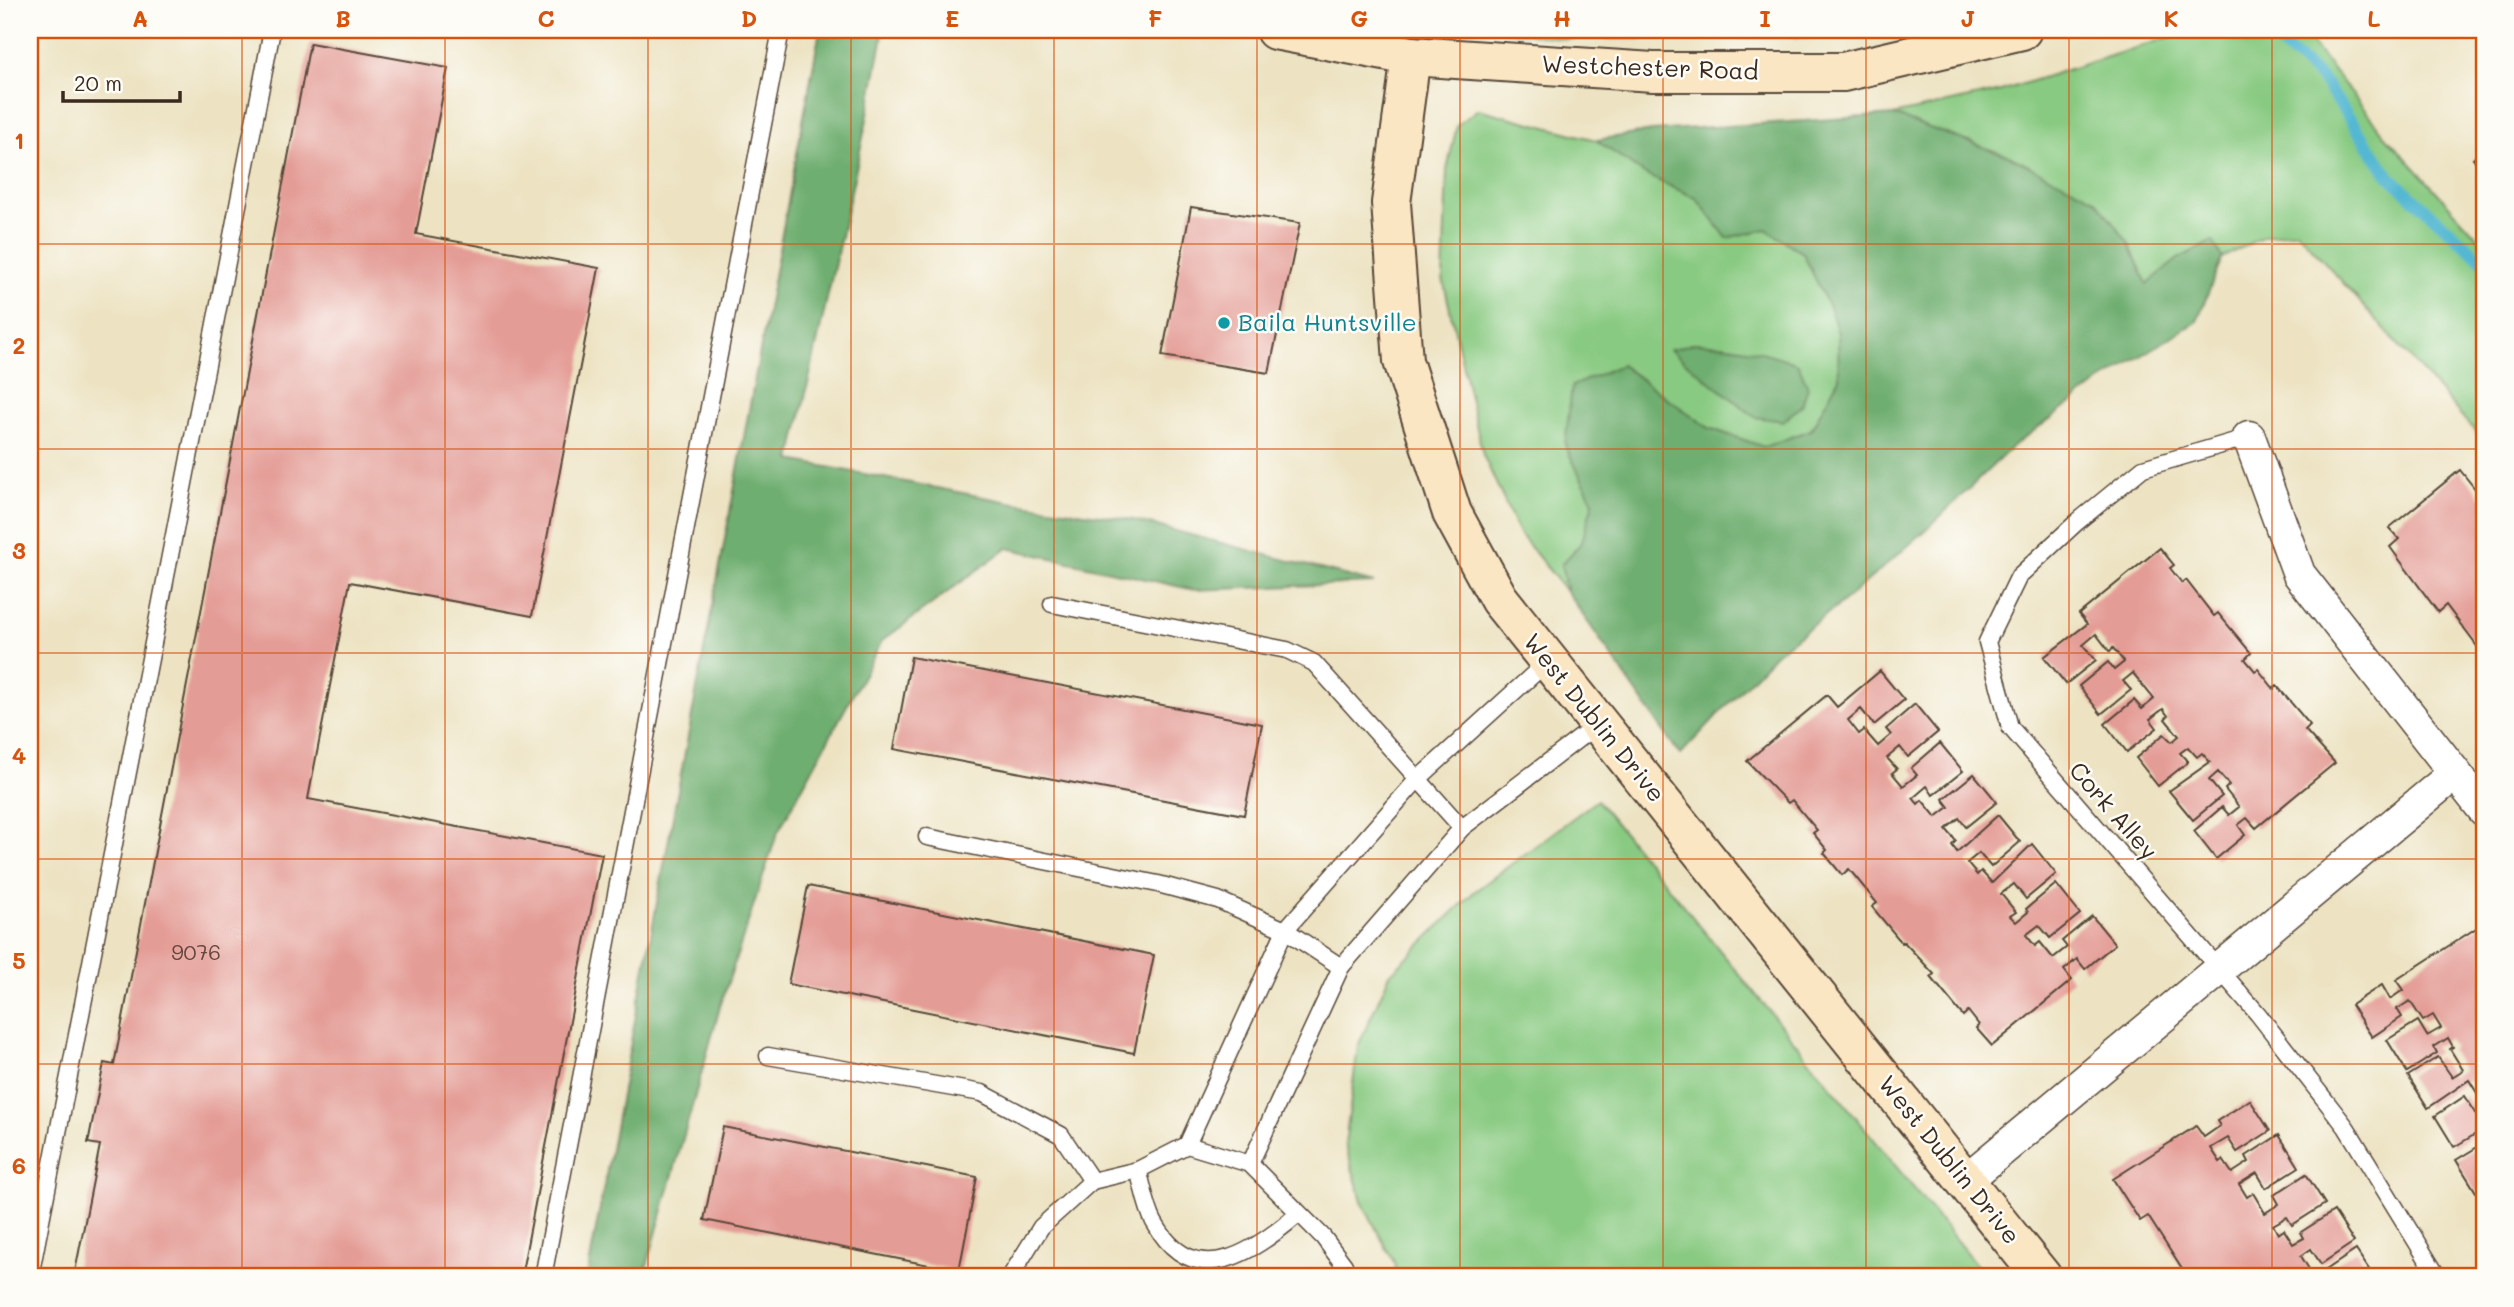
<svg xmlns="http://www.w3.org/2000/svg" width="2514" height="1307" viewBox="0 0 2514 1307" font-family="Mali,sans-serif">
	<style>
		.green { fill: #89ca82; stroke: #627a50; stroke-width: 2 }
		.forest { fill: #6eae70; stroke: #546c47; stroke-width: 2 }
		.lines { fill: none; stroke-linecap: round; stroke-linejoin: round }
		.stream { stroke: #54b8d3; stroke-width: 12 }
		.building { fill: #e49c96 }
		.lane-casing { stroke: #564637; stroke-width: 19 }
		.street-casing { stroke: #564637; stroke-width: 35 }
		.secondary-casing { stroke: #564637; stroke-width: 42 }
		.lane { stroke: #fff; stroke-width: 16 }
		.street { stroke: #fff; stroke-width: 32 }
		.secondary { stroke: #fbe6c4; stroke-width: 38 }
		.grid { fill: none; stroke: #d7540e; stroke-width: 2; stroke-opacity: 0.55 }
		.culture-dot { fill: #0f9aa8; stroke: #fdfcf7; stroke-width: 2.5 }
		.labels { text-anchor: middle; stroke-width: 5; stroke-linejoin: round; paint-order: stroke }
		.number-label { font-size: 21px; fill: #65463c }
		.street-label { font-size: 24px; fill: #3b2a1e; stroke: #fdfcf7 }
		.culture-label { font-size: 24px; fill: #0d838f; stroke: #fdfcf7; text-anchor: start }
		.neatline { fill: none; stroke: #d7540e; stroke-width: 2.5 }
		.grid-label { font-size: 23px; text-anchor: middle; font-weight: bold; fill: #d7540e }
	</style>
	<rect width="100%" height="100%" fill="#fdfcf7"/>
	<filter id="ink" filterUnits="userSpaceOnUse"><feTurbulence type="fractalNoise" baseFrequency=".0143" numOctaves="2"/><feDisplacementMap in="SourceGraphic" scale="14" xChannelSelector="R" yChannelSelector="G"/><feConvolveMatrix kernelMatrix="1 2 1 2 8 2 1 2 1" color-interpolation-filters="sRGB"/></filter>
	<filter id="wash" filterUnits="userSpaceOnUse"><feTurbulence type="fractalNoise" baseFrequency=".00686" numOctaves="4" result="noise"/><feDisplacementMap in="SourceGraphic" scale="28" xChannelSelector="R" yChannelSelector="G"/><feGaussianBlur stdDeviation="1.57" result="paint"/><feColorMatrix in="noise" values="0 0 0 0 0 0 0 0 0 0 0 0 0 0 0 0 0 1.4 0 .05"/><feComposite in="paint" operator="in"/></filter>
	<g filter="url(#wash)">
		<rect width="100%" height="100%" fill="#ede3c3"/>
		<g class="green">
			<path d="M 1498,30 L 1497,30 L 1901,30 L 1876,36 L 1566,39 Z"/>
			<path d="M 2192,30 L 2301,30 L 2385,135 L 2484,244 L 2484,441 L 2297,231 L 2264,236 L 2222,258 L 2212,241 L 2178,259 L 2147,285 L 2128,242 L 2011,157 L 1893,115 L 2001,91 Z"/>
			<path d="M 1478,109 L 1596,140 L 1646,175 L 1696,198 L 1727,238 L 1766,229 L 1803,253 L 1831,311 L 1838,333 L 1839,378 L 1811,430 L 1764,447 L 1709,428 L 1621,365 L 1565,445 L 1593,502 L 1582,542 L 1561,565 L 1567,592 L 1519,533 L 1483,455 L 1443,279 L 1447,170 L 1457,125 Z"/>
			<path d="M 1597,800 L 1979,1268 L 1967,1277 L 1396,1277 L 1395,1264 L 1363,1204 L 1345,1144 L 1358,1046 L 1390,974 L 1474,892 Z"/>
		</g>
		<g class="forest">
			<path d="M 820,30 L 884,30 L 866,124 L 791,460 L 1015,503 L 1134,520 L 1374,583 L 1194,590 L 1007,548 L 882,641 L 777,834 L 720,1007 L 644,1277 L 587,1277 Z"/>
			<path d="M 1893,115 L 2011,157 L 2095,199 L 2128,242 L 2147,284 L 2178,259 L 2213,241 L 2222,258 L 2197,321 L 2101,381 L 2011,448 L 1925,531 L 1843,602 L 1776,653 L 1680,755 L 1567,592 L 1561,565 L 1582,542 L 1593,502 L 1565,445 L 1572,386 L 1621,365 L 1709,428 L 1764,447 L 1811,430 L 1839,378 L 1838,333 L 1831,311 L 1803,253 L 1766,229 L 1727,238 L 1696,198 L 1646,175 L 1596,140 L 1652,131 Z"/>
			<path d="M 1693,343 C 1730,344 1763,350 1798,364 L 1808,387 L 1802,405 L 1783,421 L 1755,417 L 1670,350 Z"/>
		</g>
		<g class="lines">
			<path class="stream" d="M 2264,30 L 2322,79 L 2391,178 L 2484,262"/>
		</g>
		<g id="blocks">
			<g class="building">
				<path d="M 310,43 L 448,68 L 416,234 L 599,268 L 532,616 L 350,582 L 308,799 L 602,854 L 521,1277 L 74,1277 L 100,1145 L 88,1143 L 104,1063 L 114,1065 Z"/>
				<path d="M 2484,150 L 2484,172 L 2473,159 Z"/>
				<path d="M 1191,207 L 1300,223 L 1269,373 L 1162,356 Z"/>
				<path d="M 2460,470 L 2484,500 L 2484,644 L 2479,649 L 2446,605 L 2438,612 L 2390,547 L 2399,539 L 2389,528 Z"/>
				<path d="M 2160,548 L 2174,565 L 2170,568 L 2182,583 L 2186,580 L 2214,616 L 2218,613 L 2251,653 L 2245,659 L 2255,671 L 2258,669 L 2274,689 L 2277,686 L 2310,725 L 2305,730 L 2335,763 L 2256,828 L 2247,818 L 2238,825 L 2245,835 L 2216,859 L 2194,831 L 2222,807 L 2229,815 L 2239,807 L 2225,789 L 2229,785 L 2218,772 L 2209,780 L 2222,796 L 2193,820 L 2169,791 L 2210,762 L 2202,753 L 2197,757 L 2188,747 L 2180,753 L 2188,762 L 2158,786 L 2136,758 L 2164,734 L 2172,742 L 2179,736 L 2165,719 L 2168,716 L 2163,709 L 2150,719 L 2157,728 L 2127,752 L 2105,724 L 2134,700 L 2142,709 L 2154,699 L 2133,673 L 2123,681 L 2131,690 L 2101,714 L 2079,686 L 2108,662 L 2114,670 L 2124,662 L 2113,648 L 2110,652 L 2096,634 L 2083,645 L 2096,660 L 2066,684 L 2044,657 L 2087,624 L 2079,614 Z"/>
				<path d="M 911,657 L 1262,724 L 1244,815 L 894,749 Z"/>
				<path d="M 1880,671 L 1904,700 L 1874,725 L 1861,709 L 1848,720 L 1859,734 L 1864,730 L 1878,746 L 1891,735 L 1886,729 L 1915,704 L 1938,732 L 1908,757 L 1900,747 L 1887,758 L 1897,769 L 1892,773 L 1903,786 L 1917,775 L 1911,768 L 1940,743 L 1963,771 L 1933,795 L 1927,786 L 1913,798 L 1918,804 L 1922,800 L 1936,817 L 1949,807 L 1943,799 L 1974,774 L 1997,802 L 1966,827 L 1959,818 L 1946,829 L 1956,841 L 1952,845 L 1957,852 L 1998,815 L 2020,842 L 1991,867 L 1979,853 L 1967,863 L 1977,875 L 1981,871 L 1992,883 L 2032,844 L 2056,874 L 2026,899 L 2014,884 L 2001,894 L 2016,912 L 2010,916 L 2016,922 L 2028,912 L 2026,909 L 2056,884 L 2080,914 L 2050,938 L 2039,925 L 2026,935 L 2035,946 L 2040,942 L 2053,958 L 2067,947 L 2062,941 L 2092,916 L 2115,944 L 2085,969 L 2077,959 L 2064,970 L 2072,980 L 1992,1046 L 1976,1028 L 1979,1025 L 1968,1011 L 1963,1016 L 1931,977 L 1934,974 L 1904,942 L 1902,943 L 1872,907 L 1877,903 L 1849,869 L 1842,875 L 1824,853 L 1827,850 L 1813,833 L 1817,830 L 1792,800 L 1788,803 L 1747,761 L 1827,695 L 1837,707 Z"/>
				<path d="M 808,886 L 1154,955 L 1134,1053 L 788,984 Z"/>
				<path d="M 2484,923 L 2484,1093 L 2482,1090 L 2477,1093 L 2469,1080 L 2428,1108 L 2408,1076 L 2438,1057 L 2452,1077 L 2463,1070 L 2450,1049 L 2453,1047 L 2448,1038 L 2434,1047 L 2437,1053 L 2407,1072 L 2387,1040 L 2418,1021 L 2427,1036 L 2441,1028 L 2433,1015 L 2423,1021 L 2410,1001 L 2397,1009 L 2402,1017 L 2372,1037 L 2351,1005 L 2382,985 L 2390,999 L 2403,990 L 2396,980 Z"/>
				<path d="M 2465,1096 L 2477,1115 L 2484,1111 L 2484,1129 L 2454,1147 L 2435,1116 Z"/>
				<path d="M 2250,1100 L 2270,1131 L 2237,1152 L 2228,1138 L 2211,1148 L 2220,1162 L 2223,1160 L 2232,1173 L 2249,1162 L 2246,1156 L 2279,1135 L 2299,1167 L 2266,1188 L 2257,1173 L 2239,1184 L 2247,1197 L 2253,1193 L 2265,1213 L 2279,1204 L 2274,1195 L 2306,1174 L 2325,1204 L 2292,1225 L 2287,1217 L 2273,1225 L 2278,1234 L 2284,1230 L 2293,1244 L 2304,1238 L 2301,1232 L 2334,1211 L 2354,1242 L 2321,1264 L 2311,1249 L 2301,1256 L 2312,1274 L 2307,1277 L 2187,1277 L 2148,1216 L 2140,1221 L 2113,1179 L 2196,1126 L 2204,1137 L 2220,1126 L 2217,1121 Z"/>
				<path d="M 723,1127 L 977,1177 L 959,1271 L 704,1220 Z"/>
				<path d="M 2484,1143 L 2484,1187 L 2476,1192 L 2456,1160 Z"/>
				<path d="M 2356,1250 L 2374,1277 L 2327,1277 L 2323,1272 Z"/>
			</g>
		</g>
	</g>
	<g filter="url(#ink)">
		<use href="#blocks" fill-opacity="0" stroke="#564637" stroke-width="2"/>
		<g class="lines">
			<g class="lane-casing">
				<g id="lane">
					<path d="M 2249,437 L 2143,468 L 2077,522 L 2019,576 L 1987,642 L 2010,727 L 2258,1014 L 2346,1127 L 2438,1277"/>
					<path d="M 1052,604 L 1287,650 L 1314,663 L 1462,828"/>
					<path d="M 927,837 L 1158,884 L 1218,900 L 1285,930 L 1341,967"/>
					<path d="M 768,1056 L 982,1093 L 1061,1135 L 1092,1181"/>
					<path d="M 1187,1145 L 1285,930 L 1417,780 L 1548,661"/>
					<path d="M 1250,1164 L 1341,967 L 1462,828 L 1598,724"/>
					<path d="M 1138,1170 C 1143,1186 1146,1207 1154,1222 C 1194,1294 1254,1252 1298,1214"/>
					<path d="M 30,1277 L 272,30"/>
					<path d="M 543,1277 L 781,30"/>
					<path d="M 1010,1277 L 1041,1227 L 1092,1181 L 1138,1170 L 1187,1145 L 1250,1164 L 1323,1237 L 1344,1265 L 1348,1277"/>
				</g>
			</g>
			<g class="street-casing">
				<g id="street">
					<path d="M 2249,437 L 2299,574 L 2484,810"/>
					<path d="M 1966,1180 L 2454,774"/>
				</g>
			</g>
			<g class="secondary-casing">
				<g id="secondary">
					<path d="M 1275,30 L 1411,56 L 1653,72 L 1843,72 L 2022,30"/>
					<path d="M 1411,56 L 1391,203 L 1403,361 L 1452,513 L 1499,599 L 2042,1277"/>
				</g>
			</g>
			<use href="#lane" class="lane"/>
			<use href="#street" class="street"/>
			<use href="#secondary" class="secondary"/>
		</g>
	</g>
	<path class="grid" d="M 242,30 L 242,1277M 445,30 L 445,1277M 648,30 L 648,1277M 851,30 L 851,1277M 1054,30 L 1054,1277M 1257,30 L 1257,1277M 1460,30 L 1460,1277M 1663,30 L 1663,1277M 1866,30 L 1866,1277M 2069,30 L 2069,1277M 2272,30 L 2272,1277M 30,244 L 2484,244M 30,449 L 2484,449M 30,653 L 2484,653M 30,859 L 2484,859M 30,1064 L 2484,1064"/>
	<circle class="culture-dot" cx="1224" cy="323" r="7"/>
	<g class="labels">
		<g class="number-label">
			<text x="196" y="960">9076</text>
		</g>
		<g class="street-label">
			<text transform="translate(1650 68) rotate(2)" y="8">Westchester Road</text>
			<text transform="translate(1594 718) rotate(51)" y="8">West Dublin Drive</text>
			<text transform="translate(2113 811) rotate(49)" y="8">Cork Alley</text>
			<text transform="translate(1949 1160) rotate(51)" y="8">West Dublin Drive</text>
		</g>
		<g class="culture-label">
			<text x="1238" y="331">Baila Huntsville</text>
		</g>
	</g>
	<rect width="2514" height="1307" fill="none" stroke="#fdfcf7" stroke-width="77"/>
	<path d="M63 91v10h117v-10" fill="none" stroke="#3b2a1e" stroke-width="3.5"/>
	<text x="74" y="91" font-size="21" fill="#3b2a1e" stroke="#fdfcf7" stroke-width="5" paint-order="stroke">20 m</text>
	<rect x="38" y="38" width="2438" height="1230" class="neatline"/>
	<g class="grid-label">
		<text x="140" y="27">A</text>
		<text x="343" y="27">B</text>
		<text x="546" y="27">C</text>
		<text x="749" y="27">D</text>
		<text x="952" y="27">E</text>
		<text x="1155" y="27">F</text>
		<text x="1359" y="27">G</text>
		<text x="1562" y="27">H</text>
		<text x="1765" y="27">I</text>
		<text x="1968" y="27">J</text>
		<text x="2171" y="27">K</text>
		<text x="2374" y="27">L</text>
		<text x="19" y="149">1</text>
		<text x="19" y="354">2</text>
		<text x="19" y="559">3</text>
		<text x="19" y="764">4</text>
		<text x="19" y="969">5</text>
		<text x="19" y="1174">6</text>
	</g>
</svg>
